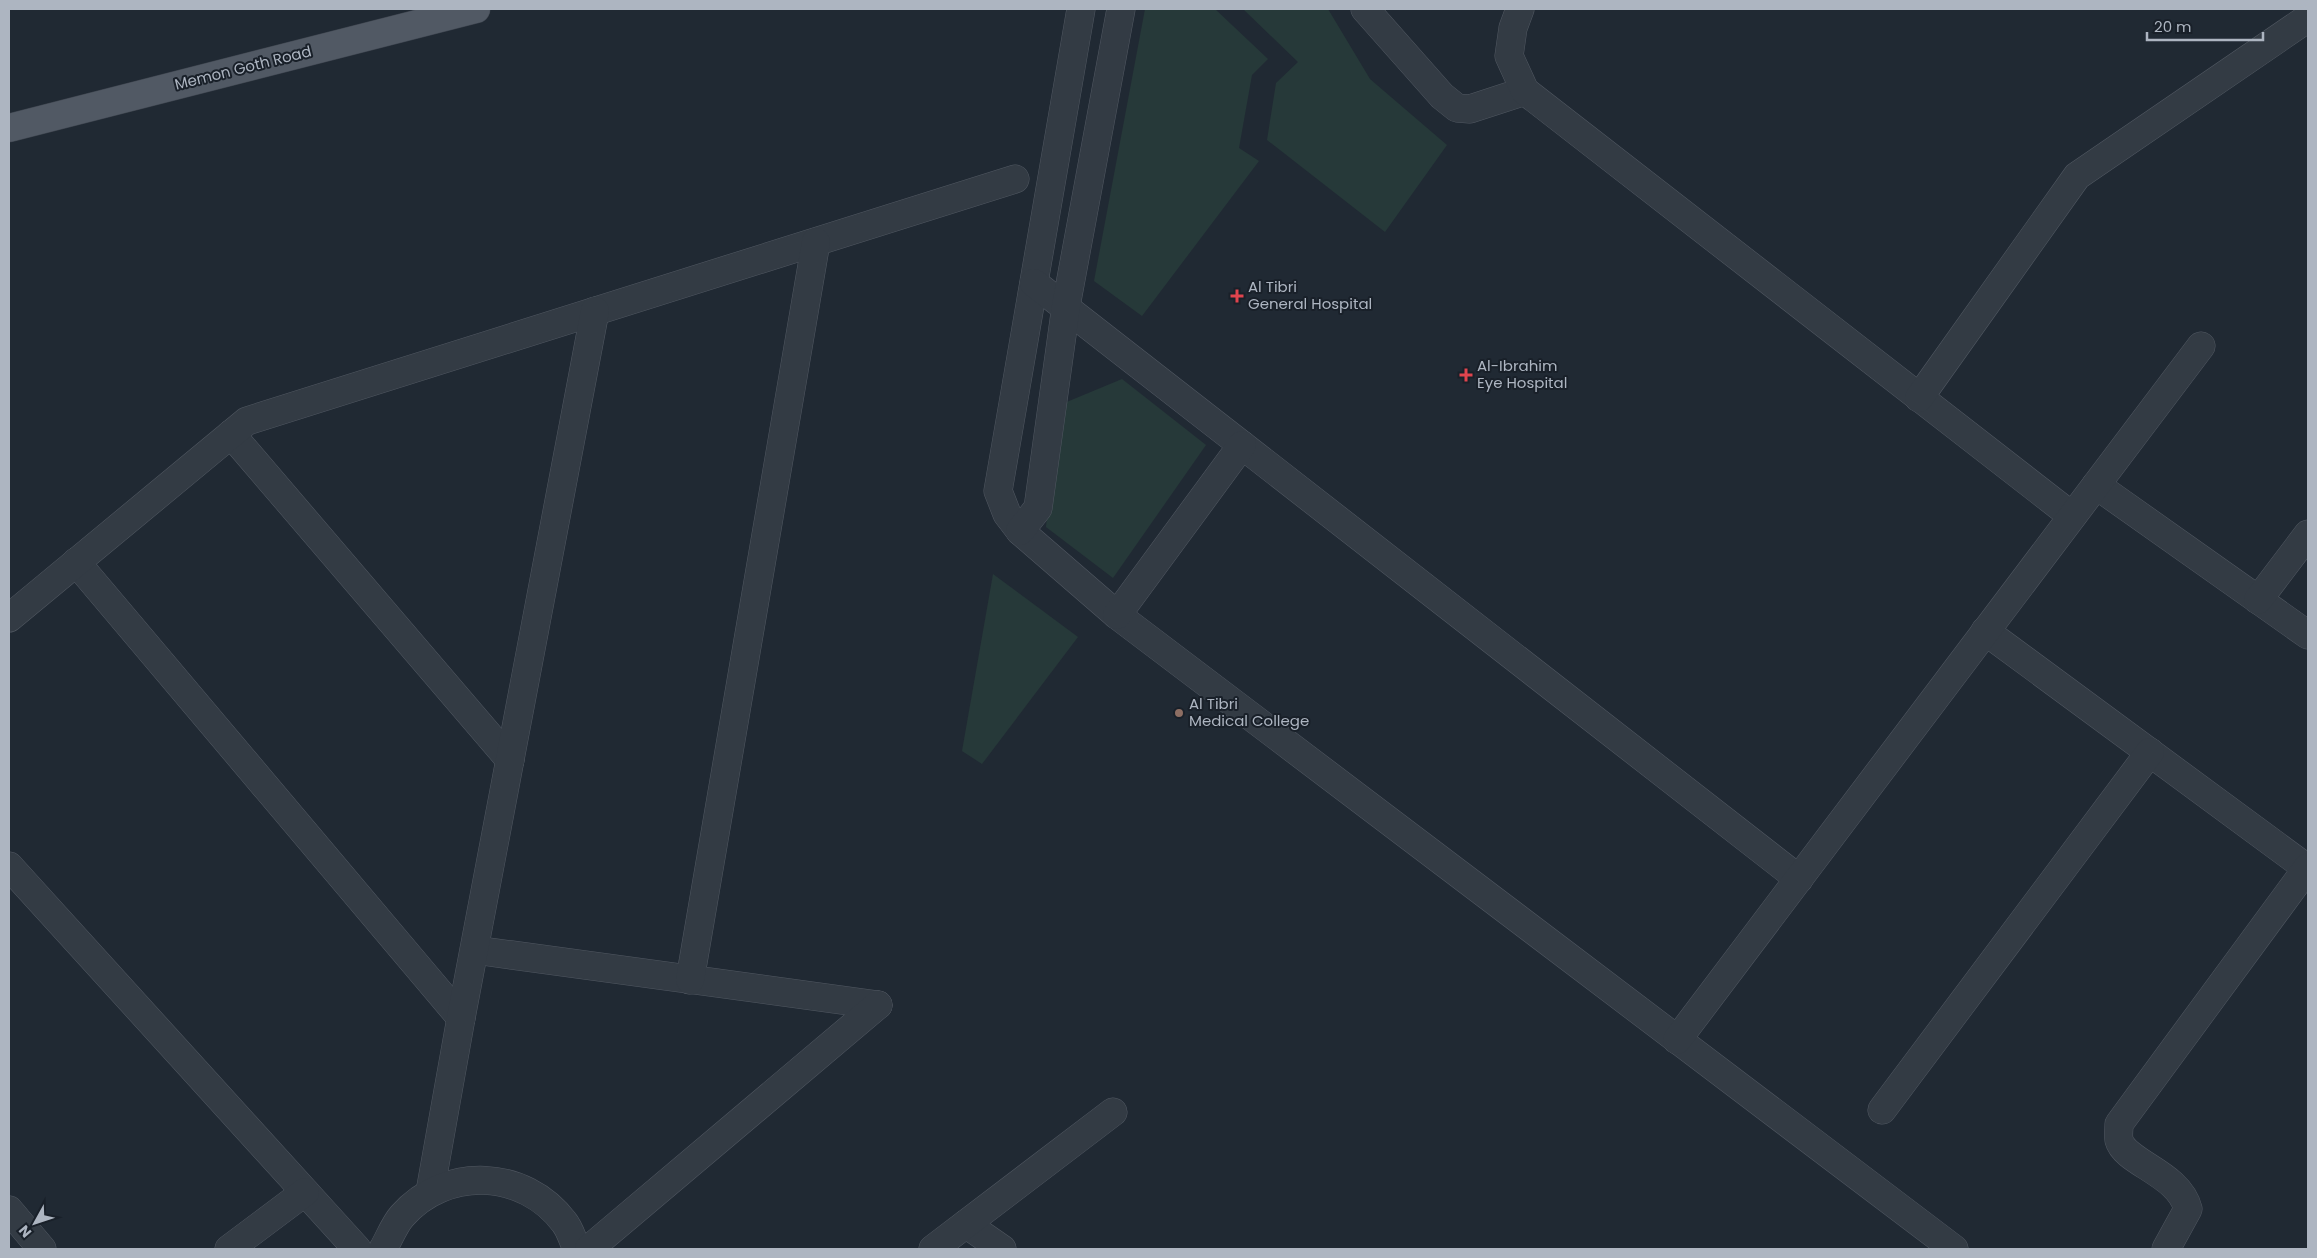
<svg xmlns="http://www.w3.org/2000/svg" width="2317" height="1258" viewBox="0 0 2317 1258" font-family="Poppins,sans-serif">
	<style>
		.green { fill: #263939 }
		.lines { fill: none; stroke-linecap: round; stroke-linejoin: round }
		.street-casing { stroke: #515862; stroke-width: 29 }
		.primary-casing { stroke: #3d444e; stroke-width: 29 }
		.street { stroke: #333b44; stroke-width: 28 }
		.primary { stroke: #515964; stroke-width: 28 }
		.health-dot { fill: #e0444e; stroke: #192029; stroke-width: 2 }
		.education-dot { fill: #8d6e63; stroke: #192029; stroke-width: 2 }
		.labels { text-anchor: middle; stroke-width: 4; stroke-linejoin: round; paint-order: stroke }
		.street-label { font-size: 15px; fill: #adb5c1; stroke: #192029 }
		.poi-label { font-size: 15px; fill: #adb5c1; stroke: #192029; text-anchor: start }
	</style>
	<rect width="100%" height="100%" fill="#202933"/>
	<g class="green">
		<path d="M 1145,9 L 1215,9 L 1268,59 L 1252,75 L 1239,148 L 1259,161 L 1142,316 L 1094,281 Z"/>
		<path d="M 1243,9 L 1328,9 L 1370,79 L 1447,145 L 1385,232 L 1267,140 L 1276,83 L 1298,62 Z"/>
		<path d="M 1122,379 L 1206,445 L 1113,578 L 1046,527 L 1057,406 Z"/>
		<path d="M 993,574 L 1078,637 L 982,764 L 962,751 Z"/>
	</g>
	<g class="lines">
		<g class="street-casing">
			<g id="street">
				<path d="M 1081,9 L 998,491 L 1007,514 L 1020,531 L 1117,615 L 1954,1249"/>
				<path d="M 1365,9 L 1442,96 L 1457,108 L 1470,109 L 1525,91"/>
				<path d="M 1520,9 L 1513,28 L 1509,56 L 1525,91 L 2072,516"/>
				<path d="M 1034,283 L 1799,879"/>
				<path d="M 1919,398 L 2077,176 L 2308,18"/>
				<path d="M 231,434 L 510,760"/>
				<path d="M 2096,485 L 2308,635"/>
				<path d="M 1020,531 L 1038,508 L 1066,306 L 1121,9"/>
				<path d="M 76,562 L 461,1018"/>
				<path d="M 2258,600 L 2308,534"/>
				<path d="M 1117,615 L 1242,445"/>
				<path d="M 9,618 L 247,421 L 1015,179"/>
				<path d="M 1985,631 L 2308,869"/>
				<path d="M 9,866 L 357,1249"/>
				<path d="M 475,950 L 878,1005"/>
				<path d="M 690,980 L 816,242"/>
				<path d="M 1677,1040 L 2201,346"/>
				<path d="M 1882,1110 L 2150,752"/>
				<path d="M 430,1192 L 461,1018 L 595,311"/>
				<path d="M 9,1210 L 42,1249"/>
				<path d="M 966,1224 L 1002,1249"/>
				<path d="M 229,1249 L 305,1192"/>
				<path d="M 383,1249 C 389,1239 394,1225 402,1216 C 446,1166 524,1169 564,1222 C 570,1229 573,1241 577,1249"/>
				<path d="M 589,1249 L 878,1005"/>
				<path d="M 933,1249 L 1113,1112"/>
				<path d="M 2166,1249 L 2188,1209 C 2179,1173 2125,1163 2119,1140 C 2118,1135 2119,1129 2119,1124 L 2308,867"/>
			</g>
		</g>
		<g class="primary-casing">
			<path id="primary" d="M 9,128 L 476,9"/>
		</g>
		<use href="#street" class="street"/>
		<use href="#primary" class="primary"/>
	</g>
	<g class="health-dot">
		<path d="M1234.5 288.5h5v5h5v5h-5v5h-5v-5h-5v-5h5z"/>
		<path d="M1463.5 367.5h5v5h5v5h-5v5h-5v-5h-5v-5h5z"/>
	</g>
	<circle class="education-dot" cx="1179" cy="713" r="5"/>
	<g class="labels">
		<g class="street-label">
			<text transform="translate(243 68) rotate(-14)" y="5">Memon Goth Road</text>
		</g>
		<g class="poi-label">
			<text x="1248" y="292">Al Tibri<tspan x="1248" dy="17">General Hospital</tspan></text>
			<text x="1477" y="371">Al-Ibrahim<tspan x="1477" dy="17">Eye Hospital</tspan></text>
			<text x="1189" y="709">Al Tibri<tspan x="1189" dy="17">Medical College</tspan></text>
		</g>
	</g>
	<rect width="2317" height="1258" fill="none" stroke="#adb5c1" stroke-width="20"/>
	<g transform="translate(35 1223) rotate(230)" stroke="#192029" stroke-width="4" paint-order="stroke">
	<path d="M0-4L9 19L0 12L-9 19Z" fill="#adb5c1"/>
	<text y="-8" font-size="14" font-weight="bold" text-anchor="middle" fill="#adb5c1">N</text>
	</g>
	<path d="M2147 32v8h116v-8" fill="none" stroke="#adb5c1" stroke-width="2.5"/>
	<text x="2154" y="32" font-size="15" fill="#adb5c1" stroke="#192029" stroke-width="4" paint-order="stroke">20 m</text>
</svg>
